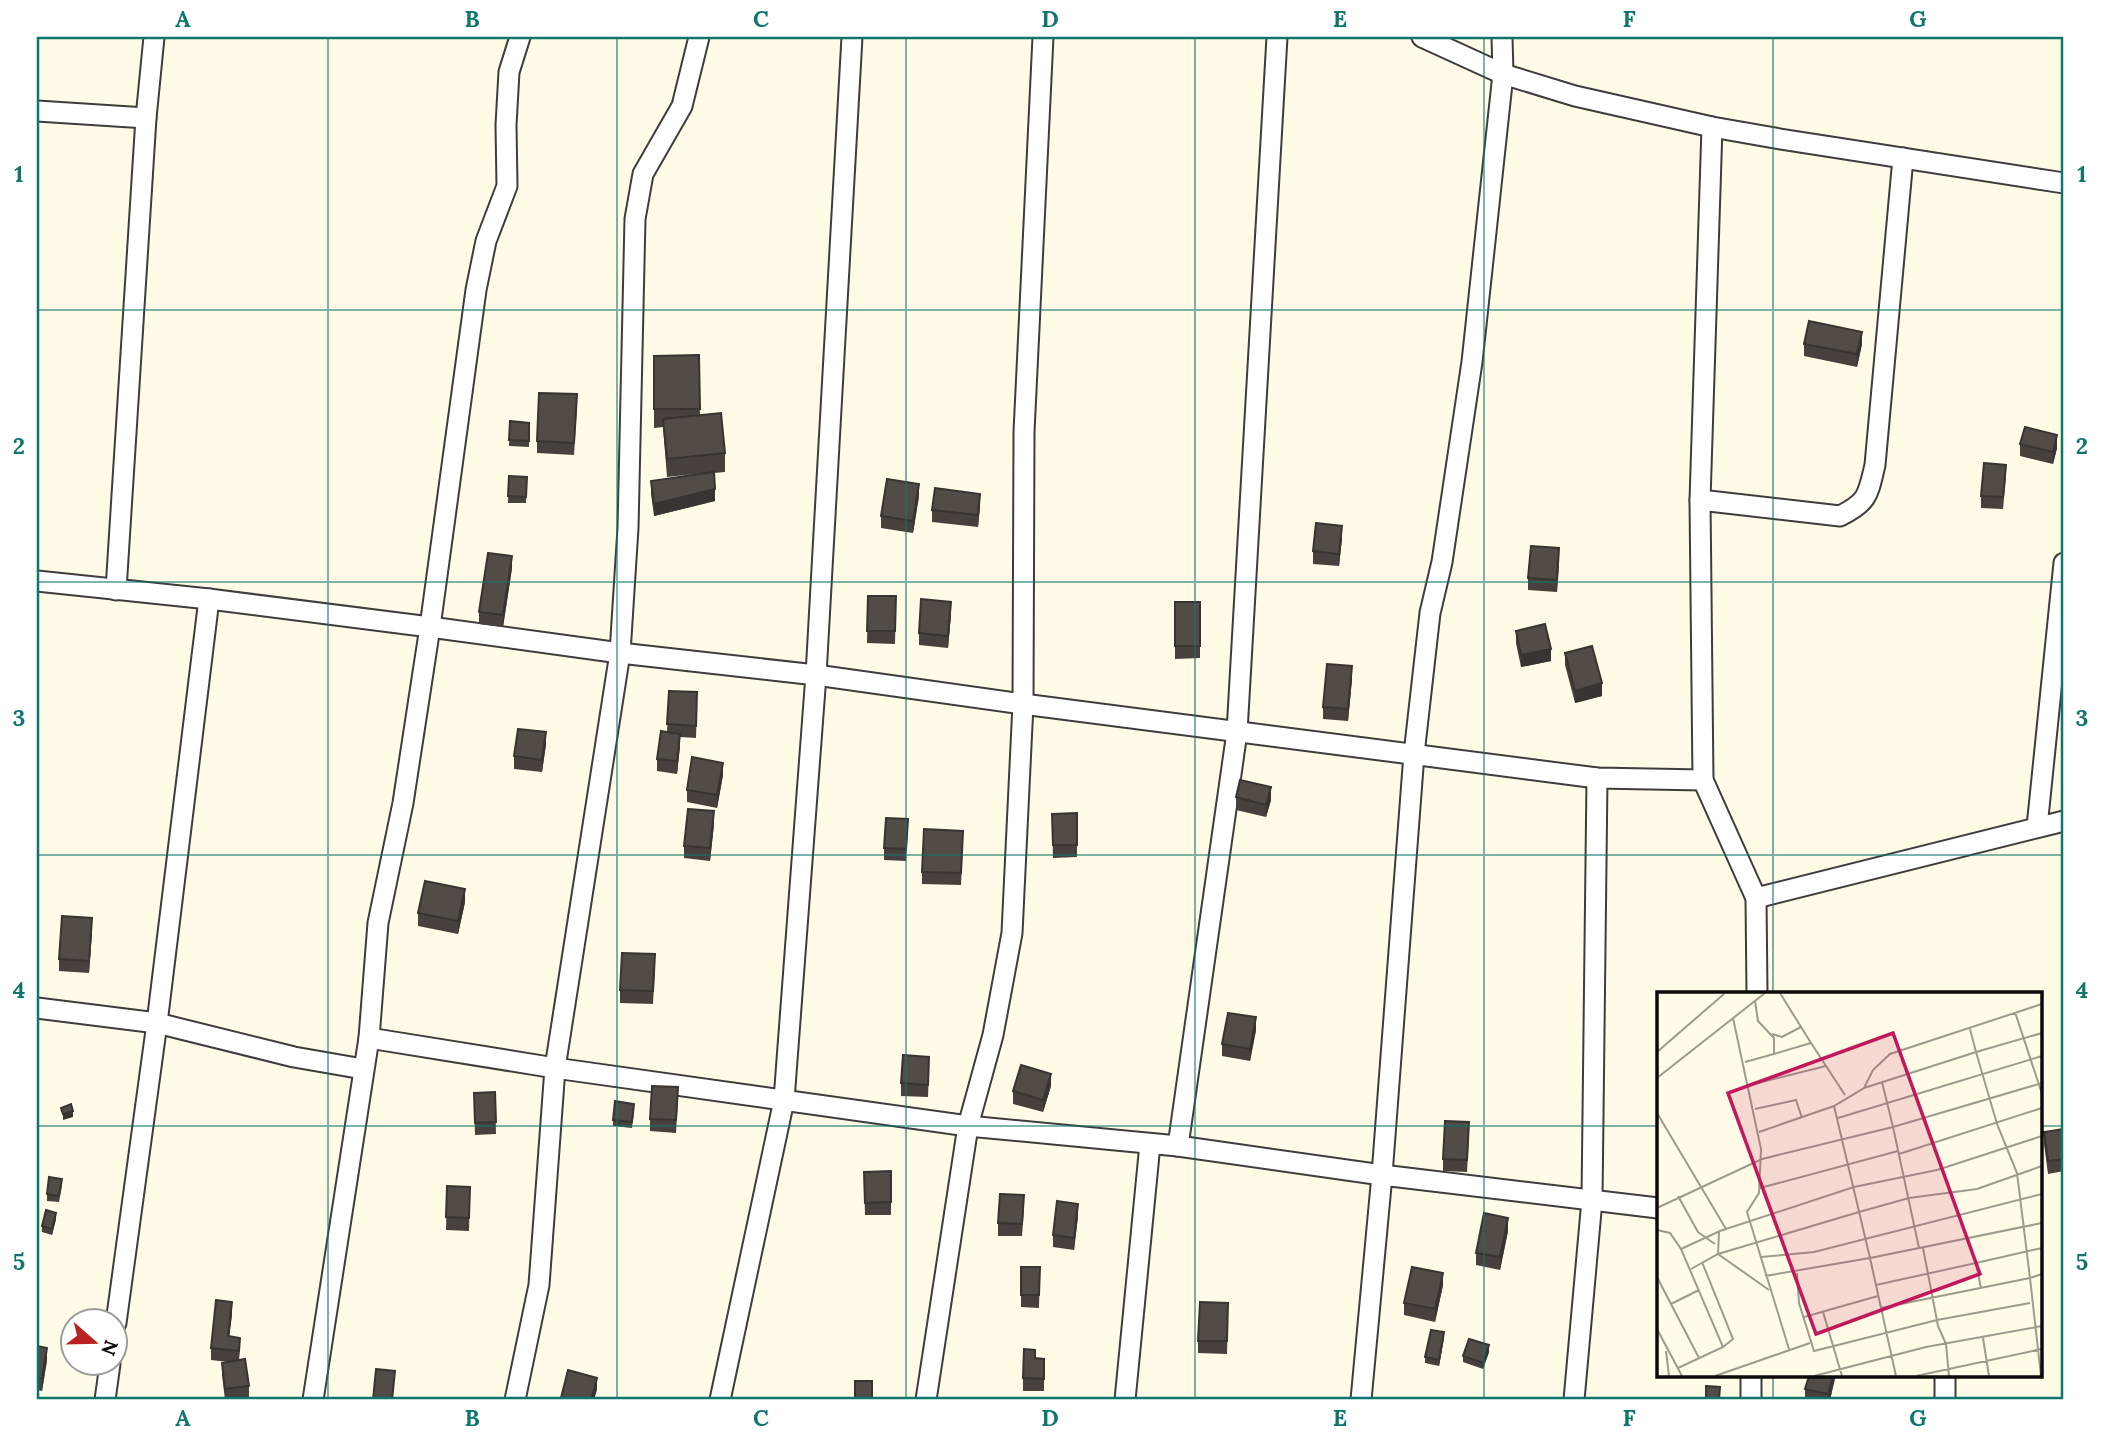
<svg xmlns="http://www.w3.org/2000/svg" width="2101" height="1437" viewBox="0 0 2101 1437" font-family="Lora,serif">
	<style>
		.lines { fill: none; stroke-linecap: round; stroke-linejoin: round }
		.street-casing { stroke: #3d3d3d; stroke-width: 23 }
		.street { stroke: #fff; stroke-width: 19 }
		.wall { fill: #47403c }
		.shaded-wall { fill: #393431 }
		.building { fill: #524b46; stroke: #393431; stroke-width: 2 }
		.grid { fill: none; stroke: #0f766e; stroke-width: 2; stroke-opacity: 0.55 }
		.inset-road { fill: none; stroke: #9d9b8e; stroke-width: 2 }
		.view { fill: #c2185b; fill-opacity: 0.15; stroke: #c2185b; stroke-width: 3.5 }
		.inset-edge { fill: none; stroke: #0a0a0a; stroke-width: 3.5 }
		.neatline { fill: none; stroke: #0f766e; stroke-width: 2.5 }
		.grid-label { font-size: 23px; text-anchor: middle; font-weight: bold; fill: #0f766e }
	</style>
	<rect width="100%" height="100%" fill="#fffbe6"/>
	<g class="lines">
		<g class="street-casing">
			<g id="street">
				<path d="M 1422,37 L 1503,74 L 1575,96 L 1712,127 L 1780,139 L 2064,183"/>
				<path d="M 37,111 L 146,118"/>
				<path d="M 1712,127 L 1700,500 L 1703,780 L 1756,898 L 1757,994"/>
				<path d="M 1700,500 L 1840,516 C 1868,502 1868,495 1875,465 L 1903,158"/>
				<path d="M 37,581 L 209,599 L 430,627 L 476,290 L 486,241 L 507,186 L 506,125 L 509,72 L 520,37"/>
				<path d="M 116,590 L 146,118 L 154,37"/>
				<path d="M 2037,827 L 2064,563"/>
				<path d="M 1756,898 L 2064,821"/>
				<path d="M 37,1008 L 157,1023 L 294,1057 L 363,1069"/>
				<path d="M 369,1038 L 555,1068 L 968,1126 L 1178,1146 L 1382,1175 L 1414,754 L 1430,613 L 1442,562 L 1472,362 L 1503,74 L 1502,37"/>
				<path d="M 1178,1146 L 1237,732 L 1277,37"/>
				<path d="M 116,1323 L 157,1023 L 209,599"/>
				<path d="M 105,1400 L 110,1364"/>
				<path d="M 313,1400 L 369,1038 L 378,923 L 403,803 L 430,627 L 620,653 L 816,675 L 1023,704 L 1597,778 L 1703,780"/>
				<path d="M 515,1400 L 539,1285 L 555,1068 L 620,653 L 628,528 L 635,219 L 643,174 L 682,106 L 699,37"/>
				<path d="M 720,1400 L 784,1100 L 816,675 L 852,37"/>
				<path d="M 926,1400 L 968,1126 L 993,1035 L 1012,933 L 1023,704 L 1024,432 L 1043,37"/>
				<path d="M 1125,1400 L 1150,1144"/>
				<path d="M 1361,1400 L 1382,1175 L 1658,1208"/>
				<path d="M 1574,1400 L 1592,1200 L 1597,778"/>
				<path d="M 1751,1400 L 1751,1376"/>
				<path d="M 1945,1400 L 1945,1376"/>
			</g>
		</g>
		<use href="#street" class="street"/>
	</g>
	<g class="wall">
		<path d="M 1804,344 L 1862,344 L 1857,367 L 1804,356 Z"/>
		<path d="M 699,355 L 700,415 L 725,453 L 725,472 L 714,473 L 715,501 L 654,516 L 651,494 L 651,481 L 705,473 L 667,477 L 663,427 L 654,428 L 654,356 Z"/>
		<path d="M 577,407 L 574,455 L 537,453 L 537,441 Z"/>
		<path d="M 510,421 L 529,423 L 529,447 L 509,446 Z"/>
		<path d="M 2020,444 L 2057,448 L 2053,464 L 2020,456 Z"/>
		<path d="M 509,476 L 527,477 L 526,503 L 508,503 Z"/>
		<path d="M 2006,477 L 2003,509 L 1981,508 L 1981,496 Z"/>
		<path d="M 919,496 L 913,533 L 881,528 L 881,516 Z"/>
		<path d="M 980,506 L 978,527 L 932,522 L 932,510 Z"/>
		<path d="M 1342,538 L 1339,566 L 1313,564 L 1313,551 Z"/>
		<path d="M 1559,560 L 1557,592 L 1528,590 L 1528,578 Z"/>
		<path d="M 512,568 L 503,627 L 479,624 L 479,612 Z"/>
		<path d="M 868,596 L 896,596 L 895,644 L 867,643 Z"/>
		<path d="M 1175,602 L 1200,602 L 1200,658 L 1175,659 Z"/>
		<path d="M 951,614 L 948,648 L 919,645 L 919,633 Z"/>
		<path d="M 1516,631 L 1551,661 L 1521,667 L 1516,643 Z"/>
		<path d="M 1565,653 L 1602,696 L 1575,703 L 1565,665 Z"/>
		<path d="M 1352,679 L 1348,721 L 1323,719 L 1323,707 Z"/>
		<path d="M 669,691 L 697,704 L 696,738 L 680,737 L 680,746 L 677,774 L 657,771 L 657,759 L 667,732 Z"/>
		<path d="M 546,744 L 542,772 L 514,769 L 514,756 Z"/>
		<path d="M 723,775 L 717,808 L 687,802 L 687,790 Z"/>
		<path d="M 1236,797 L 1271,800 L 1266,817 L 1236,810 Z"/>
		<path d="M 1052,814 L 1077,845 L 1077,857 L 1053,858 Z"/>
		<path d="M 714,824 L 710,861 L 684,858 L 684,846 Z"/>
		<path d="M 908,831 L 906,861 L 884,860 L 884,848 Z"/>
		<path d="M 963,843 L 961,885 L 922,884 L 922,872 Z"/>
		<path d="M 465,902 L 458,934 L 418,926 L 418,913 Z"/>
		<path d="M 92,931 L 89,973 L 59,971 L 59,959 Z"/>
		<path d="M 655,967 L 653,1004 L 620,1003 L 620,990 Z"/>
		<path d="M 1256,1030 L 1250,1061 L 1222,1056 L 1222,1044 Z"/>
		<path d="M 929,1069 L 928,1097 L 901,1096 L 901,1083 Z"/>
		<path d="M 1051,1086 L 1043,1112 L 1013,1104 L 1013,1091 Z"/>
		<path d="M 495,1092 L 496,1134 L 475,1135 L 474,1093 Z"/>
		<path d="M 678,1099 L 676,1133 L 650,1131 L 650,1119 Z"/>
		<path d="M 634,1110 L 632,1128 L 613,1126 L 613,1120 Z"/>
		<path d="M 2064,1129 L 2064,1171 L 2048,1174 L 2044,1144 L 2044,1132 Z"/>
		<path d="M 1469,1135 L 1467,1172 L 1443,1171 L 1443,1159 Z"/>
		<path d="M 891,1171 L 891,1215 L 865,1215 L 864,1172 Z"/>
		<path d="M 62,1185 L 59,1202 L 47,1201 L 47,1194 Z"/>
		<path d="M 447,1186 L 470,1187 L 469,1231 L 446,1230 Z"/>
		<path d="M 1024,1208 L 1022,1236 L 998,1236 L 998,1223 Z"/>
		<path d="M 1078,1216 L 1074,1250 L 1053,1247 L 1053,1235 Z"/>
		<path d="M 56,1219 L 52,1235 L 42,1232 L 42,1226 Z"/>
		<path d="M 1508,1231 L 1500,1270 L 1476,1265 L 1476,1253 Z"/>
		<path d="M 1021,1267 L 1040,1267 L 1039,1308 L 1021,1307 Z"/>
		<path d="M 1443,1285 L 1435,1322 L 1404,1315 L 1404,1303 Z"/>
		<path d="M 232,1314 L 229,1336 L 240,1350 L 239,1360 L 249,1386 L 249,1398 L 225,1400 L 222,1375 L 222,1363 L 228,1362 L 211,1360 L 211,1348 Z"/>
		<path d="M 1228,1315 L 1227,1354 L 1198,1353 L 1198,1341 Z"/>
		<path d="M 1444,1338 L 1439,1366 L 1425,1363 L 1425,1357 Z"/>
		<path d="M 37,1346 L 47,1360 L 42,1391 L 37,1390 Z"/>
		<path d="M 1489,1352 L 1483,1369 L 1463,1362 L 1463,1356 Z"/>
		<path d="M 1035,1358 L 1044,1359 L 1044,1391 L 1023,1391 L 1023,1378 Z"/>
		<path d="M 1835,1376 L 1830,1400 L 1805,1400 L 1805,1389 Z"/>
	</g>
	<g class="shaded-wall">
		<path d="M 1862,332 L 1862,344 L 1857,367 L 1857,354 Z"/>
		<path d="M 2057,435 L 2057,448 L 2053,464 L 2053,452 Z"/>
		<path d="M 919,484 L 919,496 L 913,533 L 913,521 Z"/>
		<path d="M 715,489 L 715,501 L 654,516 L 654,504 Z"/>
		<path d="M 980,494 L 980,506 L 978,527 L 978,515 Z"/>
		<path d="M 1342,526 L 1342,538 L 1339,566 L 1339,554 Z"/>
		<path d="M 1559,548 L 1559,560 L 1557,592 L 1557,580 Z"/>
		<path d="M 512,556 L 512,568 L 503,627 L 503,615 Z"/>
		<path d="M 951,602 L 951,614 L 948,648 L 948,636 Z"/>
		<path d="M 1551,649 L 1551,661 L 1521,667 L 1521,655 Z"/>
		<path d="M 1352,666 L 1352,679 L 1348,721 L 1348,709 Z"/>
		<path d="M 1602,683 L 1602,696 L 1575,703 L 1575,691 Z"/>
		<path d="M 546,732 L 546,744 L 542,772 L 542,760 Z"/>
		<path d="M 680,734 L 680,746 L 677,774 L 677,761 Z"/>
		<path d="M 723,763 L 723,775 L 717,808 L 717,795 Z"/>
		<path d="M 1271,787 L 1271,800 L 1266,817 L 1266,805 Z"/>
		<path d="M 714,811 L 714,824 L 710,861 L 710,848 Z"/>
		<path d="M 465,889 L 465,902 L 458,934 L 458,921 Z"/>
		<path d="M 92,918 L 92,931 L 89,973 L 89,961 Z"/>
		<path d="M 1256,1017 L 1256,1030 L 1250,1061 L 1250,1049 Z"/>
		<path d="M 1051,1074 L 1051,1086 L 1043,1112 L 1043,1100 Z"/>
		<path d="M 73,1111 L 73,1117 L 63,1120 L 63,1114 Z"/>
		<path d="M 1078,1204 L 1078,1216 L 1074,1250 L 1074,1238 Z"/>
		<path d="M 56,1213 L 56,1219 L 52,1235 L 52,1229 Z"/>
		<path d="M 1508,1218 L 1508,1231 L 1500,1270 L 1500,1257 Z"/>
		<path d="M 1443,1273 L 1443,1285 L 1435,1322 L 1435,1309 Z"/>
		<path d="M 232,1302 L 232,1314 L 228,1348 L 228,1336 Z"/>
		<path d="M 1444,1332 L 1444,1338 L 1439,1366 L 1439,1360 Z"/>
		<path d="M 1489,1345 L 1489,1352 L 1483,1369 L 1483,1363 Z"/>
		<path d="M 47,1348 L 47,1360 L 42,1391 L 42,1378 Z"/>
		<path d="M 1833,1376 L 1835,1376 L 1835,1379 L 1830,1400 L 1828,1400 L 1828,1394 Z"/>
		<path d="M 597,1378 L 597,1390 L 594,1400 L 591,1400 Z"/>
	</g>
	<g class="building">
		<path d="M 1809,321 L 1862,332 L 1857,354 L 1804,344 Z"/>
		<path d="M 699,355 L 700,409 L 654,409 L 654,356 Z"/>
		<path d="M 539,393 L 577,394 L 574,443 L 537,441 Z"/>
		<path d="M 721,413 L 725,453 L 667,459 L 663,419 Z"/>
		<path d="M 510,421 L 529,423 L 529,441 L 509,440 Z"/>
		<path d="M 2025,427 L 2057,435 L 2053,452 L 2020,444 Z"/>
		<path d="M 1984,463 L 2006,465 L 2003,497 L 1981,496 Z"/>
		<path d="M 714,472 L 715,489 L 654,504 L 651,481 Z"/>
		<path d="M 509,476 L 527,477 L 526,497 L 508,496 Z"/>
		<path d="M 887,479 L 919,484 L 913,521 L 881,516 Z"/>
		<path d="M 935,488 L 980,494 L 978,515 L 932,510 Z"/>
		<path d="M 1316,523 L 1342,526 L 1339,554 L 1313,551 Z"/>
		<path d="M 1531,546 L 1559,548 L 1557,580 L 1528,578 Z"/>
		<path d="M 488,553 L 512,556 L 503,615 L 479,612 Z"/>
		<path d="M 868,596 L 896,596 L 895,631 L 867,631 Z"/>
		<path d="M 921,599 L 951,602 L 948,636 L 919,633 Z"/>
		<rect x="1175" y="602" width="25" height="44"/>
		<path d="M 1545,624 L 1551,649 L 1521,655 L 1516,631 Z"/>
		<path d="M 1592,646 L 1602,683 L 1575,691 L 1565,653 Z"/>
		<path d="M 1327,664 L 1352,666 L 1348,709 L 1323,707 Z"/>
		<path d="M 669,691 L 697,692 L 696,726 L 667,724 Z"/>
		<path d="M 518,729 L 546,732 L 542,760 L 514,756 Z"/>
		<path d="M 661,731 L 680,734 L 677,761 L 657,759 Z"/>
		<path d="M 692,757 L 723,763 L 717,795 L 687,790 Z"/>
		<path d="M 1240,780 L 1271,787 L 1266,805 L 1236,797 Z"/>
		<path d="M 688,809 L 714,811 L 710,848 L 684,846 Z"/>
		<path d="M 1077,813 L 1077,845 L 1053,845 L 1052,814 Z"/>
		<path d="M 886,818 L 908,819 L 906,849 L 884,848 Z"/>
		<path d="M 924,829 L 963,831 L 961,873 L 922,872 Z"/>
		<path d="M 425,881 L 465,889 L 458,921 L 418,913 Z"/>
		<path d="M 62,916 L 92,918 L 89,961 L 59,959 Z"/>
		<path d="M 622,953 L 655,954 L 653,991 L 620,990 Z"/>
		<path d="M 1228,1013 L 1256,1017 L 1250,1049 L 1222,1044 Z"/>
		<path d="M 903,1055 L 929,1057 L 928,1085 L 901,1083 Z"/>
		<path d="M 1021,1065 L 1051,1074 L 1043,1100 L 1013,1091 Z"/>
		<path d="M 652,1086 L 678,1087 L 676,1120 L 650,1119 Z"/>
		<path d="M 495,1092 L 496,1122 L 475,1123 L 474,1093 Z"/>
		<path d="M 615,1101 L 634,1104 L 632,1122 L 613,1120 Z"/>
		<path d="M 71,1104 L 73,1111 L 63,1114 L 61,1108 Z"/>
		<path d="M 1445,1121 L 1469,1122 L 1467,1160 L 1443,1159 Z"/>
		<path d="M 2064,1129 L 2064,1159 L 2048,1161 L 2044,1132 Z"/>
		<path d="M 891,1171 L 891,1202 L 865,1203 L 864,1172 Z"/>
		<path d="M 49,1177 L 62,1179 L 59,1196 L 47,1194 Z"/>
		<path d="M 447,1186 L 470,1187 L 469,1218 L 446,1217 Z"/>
		<path d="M 1000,1194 L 1024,1195 L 1022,1224 L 998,1223 Z"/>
		<path d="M 1057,1201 L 1078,1204 L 1074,1238 L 1053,1235 Z"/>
		<path d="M 46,1210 L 56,1213 L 52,1229 L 42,1226 Z"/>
		<path d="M 1484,1213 L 1508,1218 L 1500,1257 L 1476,1253 Z"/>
		<path d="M 1021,1267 L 1040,1267 L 1039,1295 L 1021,1295 Z"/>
		<path d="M 1412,1267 L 1443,1273 L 1435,1309 L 1404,1303 Z"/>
		<path d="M 216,1300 L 232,1302 L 228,1336 L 240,1338 L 239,1351 L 211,1348 Z"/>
		<path d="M 1200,1302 L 1228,1303 L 1227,1341 L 1198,1341 Z"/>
		<path d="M 1431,1330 L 1444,1332 L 1439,1360 L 1425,1357 Z"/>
		<path d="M 1469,1339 L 1489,1345 L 1483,1363 L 1463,1356 Z"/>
		<path d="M 37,1346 L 47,1348 L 42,1378 L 37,1378 Z"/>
		<path d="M 1024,1349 L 1035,1350 L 1035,1358 L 1044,1359 L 1044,1379 L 1023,1378 Z"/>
		<path d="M 245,1359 L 249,1386 L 225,1389 L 222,1363 Z"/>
		<path d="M 376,1369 L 395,1371 L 392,1400 L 373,1400 Z"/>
		<path d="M 568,1370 L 597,1378 L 591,1400 L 570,1400 L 561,1398 Z"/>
		<path d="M 1809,1376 L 1833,1376 L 1828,1394 L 1805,1389 Z"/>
		<rect x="855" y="1381" width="17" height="19"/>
		<path d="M 1706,1386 L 1720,1387 L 1719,1400 L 1706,1400 Z"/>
	</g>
	<path class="grid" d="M 328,37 L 328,1400M 617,37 L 617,1400M 906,37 L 906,1400M 1195,37 L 1195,1400M 1484,37 L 1484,1400M 1773,37 L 1773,994M 37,310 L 2064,310M 37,582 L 2064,582M 37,855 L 2064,855M 37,1126 L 1658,1126M 2040,1126 L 2064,1126M 1773,1376 L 1773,1400"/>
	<g transform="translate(1657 992)">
		<rect width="385" height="385" fill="#fffbe6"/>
		<path class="inset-road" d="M 123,1 L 154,51M 358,20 L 385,102M 76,26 L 104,157 L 102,201 L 90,220 L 132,357M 385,41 L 319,60 L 340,132 L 360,181 L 373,286 L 385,282M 115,42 L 125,45 L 144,35M 0,60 L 67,2M 117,62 L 154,51 L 188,103M 88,70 L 117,62 L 117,46 L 101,29 L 98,9M 0,86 L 108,1M 225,90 L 236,135 L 385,91M 93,93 L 169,74M 207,96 L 319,60 L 313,37M 177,114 L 213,266 L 385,231M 98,117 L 139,108 L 145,126M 0,121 L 69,237M 181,126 L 385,64M 102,140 L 177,114 L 207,96 L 216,78 L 233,62 L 385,12M 242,162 L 385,116M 103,196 L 241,159M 21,204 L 41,240 L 58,252M 0,216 L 105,167 L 236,135 L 262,256M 0,238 L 13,241 L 24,257 L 66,355 L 21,376M 62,240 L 61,262 L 112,298M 266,256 L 281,334 L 289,352 L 292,384M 24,257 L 63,239 L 197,195 L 280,178 L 385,144M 104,265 L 157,260 L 385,202M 45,270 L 76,347 L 66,355M 319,271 L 385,256M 34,277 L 61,262 L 202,220 L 252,206 L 320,197 L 385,174M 140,281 L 142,311 L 157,359 L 280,328 L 373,311M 108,284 L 213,266 L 239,384M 0,285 L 42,366M 219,293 L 319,271 L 324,296M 14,312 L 42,298M 224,316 L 373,286 L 384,384M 166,320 L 185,384M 147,325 L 221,304M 0,337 L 25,384M 326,346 L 332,384M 9,359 L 12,384M 58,384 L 153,351M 157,384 L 269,355 L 385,334M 259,384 L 385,357"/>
		<path class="view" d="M 236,41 L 323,282 L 159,342 L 71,101 Z"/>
		<rect width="385" height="385" class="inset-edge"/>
	</g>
	<rect width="2101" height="1437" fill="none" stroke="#ffffff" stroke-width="77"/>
	<g transform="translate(94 1342) rotate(110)"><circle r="33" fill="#ffffff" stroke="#9d9d9d" stroke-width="2"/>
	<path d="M0-5L12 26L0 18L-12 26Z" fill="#ba2123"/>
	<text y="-10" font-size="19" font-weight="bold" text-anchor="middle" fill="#0a0a0a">N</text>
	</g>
	<rect x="38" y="38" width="2024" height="1360" class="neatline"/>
	<g class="grid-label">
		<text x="183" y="27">A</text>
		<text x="472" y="27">B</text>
		<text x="761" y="27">C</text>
		<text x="1050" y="27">D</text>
		<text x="1340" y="27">E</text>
		<text x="1629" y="27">F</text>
		<text x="1918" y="27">G</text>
		<text x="19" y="182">1</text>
		<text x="2082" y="182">1</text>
		<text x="19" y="454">2</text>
		<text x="2082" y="454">2</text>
		<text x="19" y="726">3</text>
		<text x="2082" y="726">3</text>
		<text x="19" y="998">4</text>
		<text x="2082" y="998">4</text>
		<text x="19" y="1270">5</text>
		<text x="2082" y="1270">5</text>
		<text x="183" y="1426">A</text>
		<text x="472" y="1426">B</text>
		<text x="761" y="1426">C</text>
		<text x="1050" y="1426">D</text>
		<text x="1340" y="1426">E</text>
		<text x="1629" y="1426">F</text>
		<text x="1918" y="1426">G</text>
	</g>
</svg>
